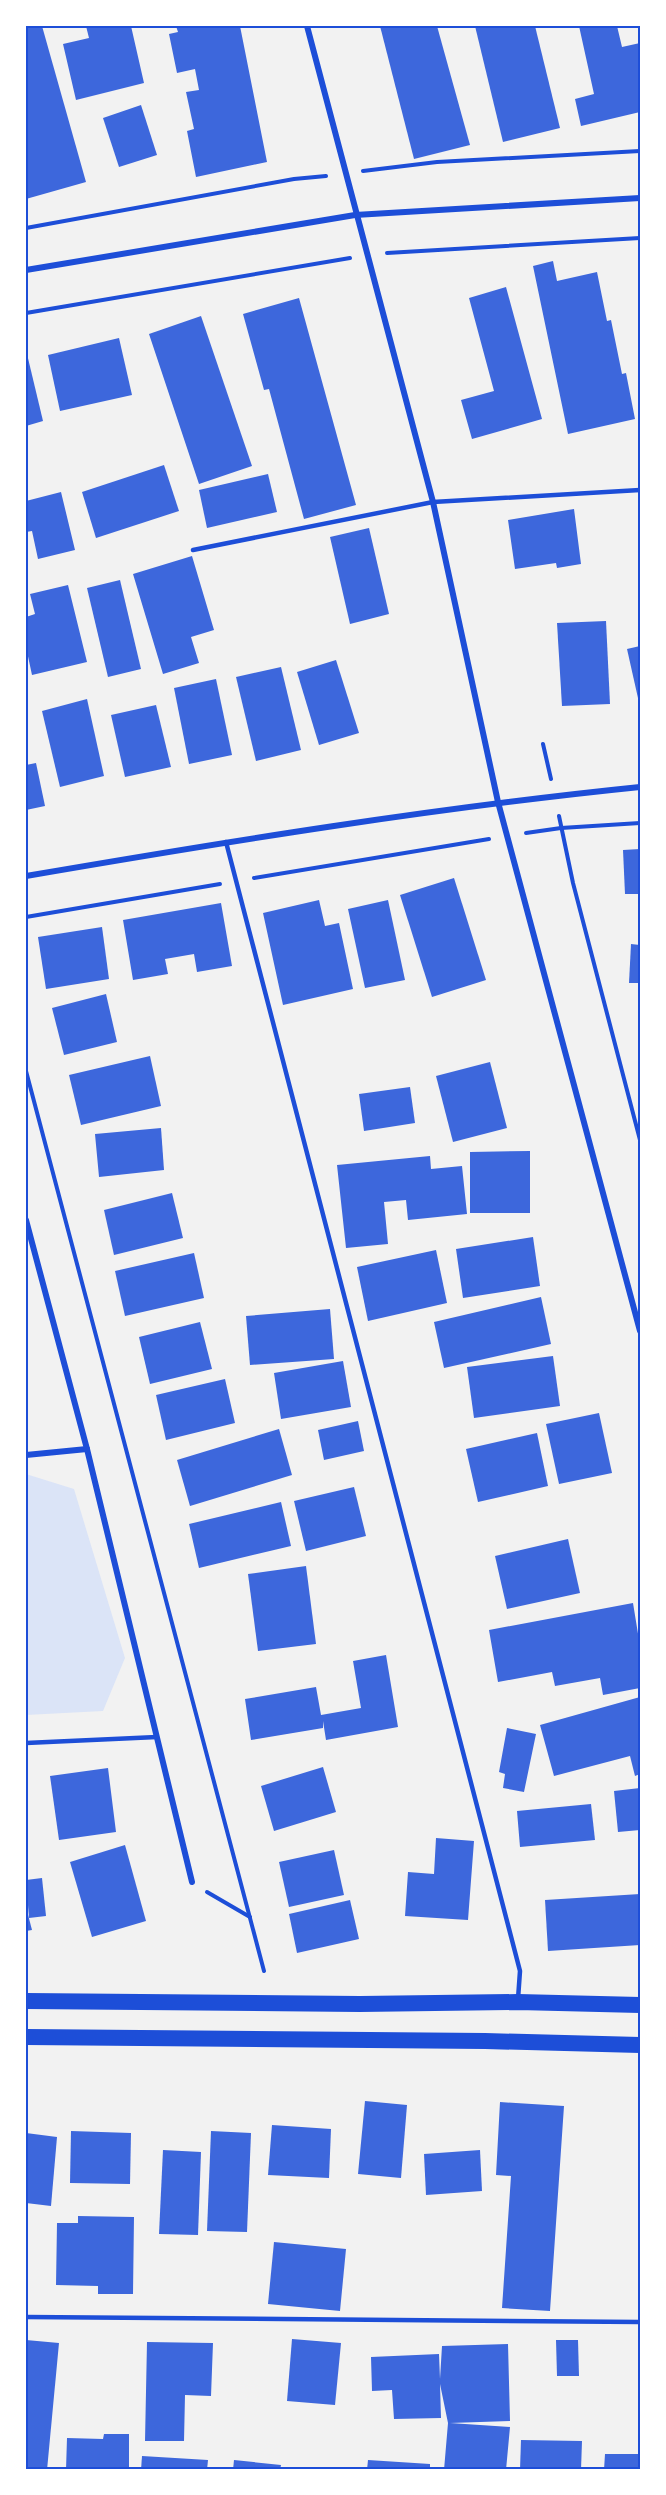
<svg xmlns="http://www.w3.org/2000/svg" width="666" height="2495" viewBox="0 0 666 2495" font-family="Cabin,sans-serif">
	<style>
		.green { fill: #dbe4f7 }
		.building { fill: #3d67dc }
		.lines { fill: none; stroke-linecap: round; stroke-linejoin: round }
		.path { stroke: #1d4ed8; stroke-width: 4 }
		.service { stroke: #1d4ed8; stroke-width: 4.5 }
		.minor { stroke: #1d4ed8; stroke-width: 6 }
		.trunk { stroke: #1d4ed8; stroke-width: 16 }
		.neatline { fill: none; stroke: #1d4ed8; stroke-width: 2 }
	</style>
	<rect width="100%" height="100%" fill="#f2f2f2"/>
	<path class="green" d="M 26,1474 L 74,1489 L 125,1658 L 103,1711 L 26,1715 Z"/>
	<g class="building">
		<path d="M 26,26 L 42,26 L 86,182 L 26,199 Z"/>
		<path d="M 86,26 L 131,26 L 144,83 L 76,100 L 63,44 L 89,38 Z"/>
		<path d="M 176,26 L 240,26 L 267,162 L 196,177 L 187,131 L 194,129 L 186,92 L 199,90 L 195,69 L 177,73 L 169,34 L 178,32 Z"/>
		<path d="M 380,26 L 437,26 L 470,145 L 414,159 Z"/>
		<path d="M 475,26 L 535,26 L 560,128 L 503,142 Z"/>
		<path d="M 579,26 L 617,26 L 622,47 L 640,43 L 640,112 L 581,126 L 575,99 L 594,94 Z"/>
		<path d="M 141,105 L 157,155 L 119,167 L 103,118 Z"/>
		<path d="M 553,261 L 557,281 L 597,272 L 607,321 L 611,320 L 622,374 L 626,373 L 635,419 L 568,434 L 533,266 Z"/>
		<path d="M 506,287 L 542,419 L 472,439 L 461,400 L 494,391 L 469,298 Z"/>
		<path d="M 299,298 L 356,505 L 304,519 L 269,389 L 264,390 L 243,314 Z"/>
		<path d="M 201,316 L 252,466 L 199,484 L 149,334 Z"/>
		<path d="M 119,338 L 132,395 L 60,411 L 48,355 Z"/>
		<path d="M 26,354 L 27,354 L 43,421 L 26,426 Z"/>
		<path d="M 164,465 L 179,511 L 96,538 L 82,492 Z"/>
		<path d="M 268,474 L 277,512 L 207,528 L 199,490 Z"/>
		<path d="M 61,492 L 75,550 L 38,559 L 32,531 L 26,532 L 26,501 Z"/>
		<path d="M 574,509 L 581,564 L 557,568 L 556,563 L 515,569 L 508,520 Z"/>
		<path d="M 369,528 L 389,614 L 350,624 L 330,537 Z"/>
		<path d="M 192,556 L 214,630 L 191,637 L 199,663 L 163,674 L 133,574 Z"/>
		<path d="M 120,580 L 141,669 L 108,677 L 87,588 Z"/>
		<path d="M 68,585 L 87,662 L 32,675 L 26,647 L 26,617 L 35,614 L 30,594 Z"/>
		<path d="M 606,621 L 610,704 L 562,706 L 557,623 Z"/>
		<path d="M 640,646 L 640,707 L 627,649 Z"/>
		<path d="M 336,660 L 359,733 L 319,745 L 297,672 Z"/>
		<path d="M 281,667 L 301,750 L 256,761 L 236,677 Z"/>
		<path d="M 216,679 L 232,755 L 189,764 L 174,688 Z"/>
		<path d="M 87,699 L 104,776 L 60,787 L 42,711 Z"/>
		<path d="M 156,705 L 171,767 L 125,777 L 111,715 Z"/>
		<path d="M 36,763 L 45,806 L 26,810 L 26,765 Z"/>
		<path d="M 640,849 L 640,894 L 625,894 L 623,850 Z"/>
		<path d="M 454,878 L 486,980 L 432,997 L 400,895 Z"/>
		<path d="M 319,900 L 325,926 L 339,923 L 353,989 L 283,1005 L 263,913 Z"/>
		<path d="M 388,900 L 405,980 L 365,988 L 348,909 Z"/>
		<path d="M 221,903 L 232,966 L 197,972 L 194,954 L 165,959 L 168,974 L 133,980 L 123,920 Z"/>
		<path d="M 102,927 L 109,979 L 46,989 L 38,937 Z"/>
		<path d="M 631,944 L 640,945 L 640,983 L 629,983 Z"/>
		<path d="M 106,994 L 117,1042 L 64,1055 L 52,1008 Z"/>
		<path d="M 150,1056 L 161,1106 L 81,1125 L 69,1075 Z"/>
		<path d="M 490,1062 L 507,1128 L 453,1142 L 436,1076 Z"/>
		<path d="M 410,1087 L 415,1123 L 364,1131 L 359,1094 Z"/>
		<path d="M 161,1128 L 164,1170 L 99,1177 L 95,1134 Z"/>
		<path d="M 530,1151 L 530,1213 L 470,1213 L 470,1152 Z"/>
		<path d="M 430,1156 L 431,1169 L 462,1166 L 467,1214 L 408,1220 L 406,1200 L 384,1202 L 388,1244 L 346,1248 L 337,1165 Z"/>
		<path d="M 172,1193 L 183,1238 L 114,1255 L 104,1210 Z"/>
		<path d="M 533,1237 L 540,1286 L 463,1298 L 456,1249 Z"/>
		<path d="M 436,1250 L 447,1303 L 368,1321 L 357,1267 Z"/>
		<path d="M 194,1253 L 204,1298 L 125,1316 L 115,1271 Z"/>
		<path d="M 541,1297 L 551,1344 L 444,1368 L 434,1322 Z"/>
		<path d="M 330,1309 L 334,1359 L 250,1365 L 246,1316 Z"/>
		<path d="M 200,1322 L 212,1369 L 150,1384 L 139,1337 Z"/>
		<path d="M 553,1356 L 560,1406 L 474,1418 L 467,1367 Z"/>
		<path d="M 343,1361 L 351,1407 L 281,1419 L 274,1373 Z"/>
		<path d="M 225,1379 L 235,1423 L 166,1440 L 156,1395 Z"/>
		<path d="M 599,1413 L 612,1473 L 559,1484 L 546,1424 Z"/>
		<path d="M 358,1421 L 364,1451 L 324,1460 L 318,1430 Z"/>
		<path d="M 279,1429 L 292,1475 L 190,1506 L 177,1460 Z"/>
		<path d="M 537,1433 L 548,1486 L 478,1502 L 466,1449 Z"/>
		<path d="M 354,1487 L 366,1536 L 306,1551 L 294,1501 Z"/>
		<path d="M 281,1502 L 291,1546 L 199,1568 L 189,1524 Z"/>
		<path d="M 568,1539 L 580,1593 L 507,1609 L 495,1556 Z"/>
		<path d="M 306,1566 L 316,1644 L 258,1651 L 248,1574 Z"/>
		<path d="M 633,1603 L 640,1646 L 640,1688 L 603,1695 L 600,1678 L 555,1686 L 552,1672 L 498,1682 L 489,1630 Z"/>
		<path d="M 386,1655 L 398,1727 L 326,1740 L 323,1721 L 323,1728 L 251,1740 L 245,1699 L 316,1687 L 321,1715 L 361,1708 L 353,1661 Z"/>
		<path d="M 640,1697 L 640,1774 L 635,1776 L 630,1756 L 554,1776 L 540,1725 Z"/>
		<path d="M 507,1728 L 536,1734 L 524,1792 L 503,1788 L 505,1774 L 499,1772 Z"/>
		<path d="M 323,1767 L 336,1812 L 274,1831 L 261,1786 Z"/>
		<path d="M 108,1768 L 116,1832 L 59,1840 L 50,1776 Z"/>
		<path d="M 640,1788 L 640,1830 L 618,1832 L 614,1791 Z"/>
		<path d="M 591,1804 L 595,1840 L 520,1847 L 517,1811 Z"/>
		<path d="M 436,1838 L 474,1841 L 468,1920 L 405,1916 L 408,1872 L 434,1874 Z"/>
		<path d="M 125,1845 L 146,1921 L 92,1937 L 70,1862 Z"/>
		<path d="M 334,1850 L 344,1895 L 289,1907 L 279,1862 Z"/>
		<path d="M 42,1878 L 46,1916 L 29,1918 L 26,1880 Z"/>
		<path d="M 640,1894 L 640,1945 L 548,1951 L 545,1900 Z"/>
		<path d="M 350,1900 L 359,1939 L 297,1953 L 289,1914 Z"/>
		<path d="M 26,1907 L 32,1930 L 26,1931 Z"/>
		<path d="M 365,2101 L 407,2105 L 401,2178 L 358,2174 Z"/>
		<path d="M 500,2102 L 564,2106 L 550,2311 L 502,2308 L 511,2176 L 496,2175 Z"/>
		<path d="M 272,2125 L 331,2129 L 329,2178 L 268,2175 Z"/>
		<path d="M 71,2131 L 131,2133 L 130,2184 L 70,2183 Z"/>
		<path d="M 211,2131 L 251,2133 L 247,2232 L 207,2231 Z"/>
		<path d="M 26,2133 L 57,2137 L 51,2206 L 26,2203 Z"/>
		<path d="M 163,2150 L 201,2152 L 198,2235 L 159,2234 Z"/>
		<path d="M 480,2150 L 482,2191 L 426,2195 L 424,2154 Z"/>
		<path d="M 78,2216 L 134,2217 L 133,2294 L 98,2294 L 98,2286 L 56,2285 L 57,2223 L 78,2223 Z"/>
		<path d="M 274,2242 L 346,2249 L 340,2311 L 268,2304 Z"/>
		<path d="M 292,2339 L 341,2343 L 335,2405 L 287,2401 Z"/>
		<path d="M 26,2340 L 59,2343 L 47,2470 L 26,2470 Z"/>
		<path d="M 556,2340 L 578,2340 L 579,2376 L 557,2376 Z"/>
		<path d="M 147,2342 L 213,2343 L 211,2396 L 185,2395 L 184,2441 L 145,2441 Z"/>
		<path d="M 508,2344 L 510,2421 L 450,2423 L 510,2427 L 506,2470 L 444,2470 L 448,2423 L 440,2384 L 441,2418 L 394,2419 L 392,2390 L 372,2391 L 371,2357 L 439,2354 L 440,2379 L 442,2346 Z"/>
		<path d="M 104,2434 L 129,2434 L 129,2470 L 66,2470 L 67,2438 L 103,2439 Z"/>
		<path d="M 521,2440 L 582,2441 L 581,2470 L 520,2470 Z"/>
		<path d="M 605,2454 L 640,2454 L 640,2470 L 604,2470 Z"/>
		<path d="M 142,2456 L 208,2460 L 207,2470 L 141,2470 Z"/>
		<path d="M 234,2460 L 281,2465 L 280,2470 L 233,2470 Z"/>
		<path d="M 368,2460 L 430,2464 L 430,2470 L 367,2470 Z"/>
	</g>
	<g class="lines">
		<g class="path">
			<path d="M 363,171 L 437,162 L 640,151"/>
			<path d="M 26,228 L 294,179 L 326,176"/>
			<path d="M 387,253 L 640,238"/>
			<path d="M 26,313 L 350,258"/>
			<path d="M 543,744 L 551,779"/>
			<path d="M 559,816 L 573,883 L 640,1140"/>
			<path d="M 526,833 L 561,828 L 640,823"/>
			<path d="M 254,878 L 489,839"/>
			<path d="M 26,917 L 220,884"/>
			<path d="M 26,1071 L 264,1971"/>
			<path d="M 207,1892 L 250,1917"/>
		</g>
		<g class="service">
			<path d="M 193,550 L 433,502 L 640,490"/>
			<path d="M 226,842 L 520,1971 L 518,1999"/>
			<path d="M 26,1743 L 157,1737"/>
			<path d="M 26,2317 L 640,2322"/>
		</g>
		<g class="minor">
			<path d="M 307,26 L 433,502 L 498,802 L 640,1331"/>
			<path d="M 26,270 L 355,215 L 640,198"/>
			<path d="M 26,876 C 230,841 434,808 640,787"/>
			<path d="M 26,1220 L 87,1449 L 192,1882"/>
			<path d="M 26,1455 L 87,1449"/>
		</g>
		<g class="trunk">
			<path d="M 26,2001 L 360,2004 L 518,2002 L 640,2005"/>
			<path d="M 26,2037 L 485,2041 L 640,2045"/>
		</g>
	</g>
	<rect width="666" height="2495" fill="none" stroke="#ffffff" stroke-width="54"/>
	<rect x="27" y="27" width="612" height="2441" class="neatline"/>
</svg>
